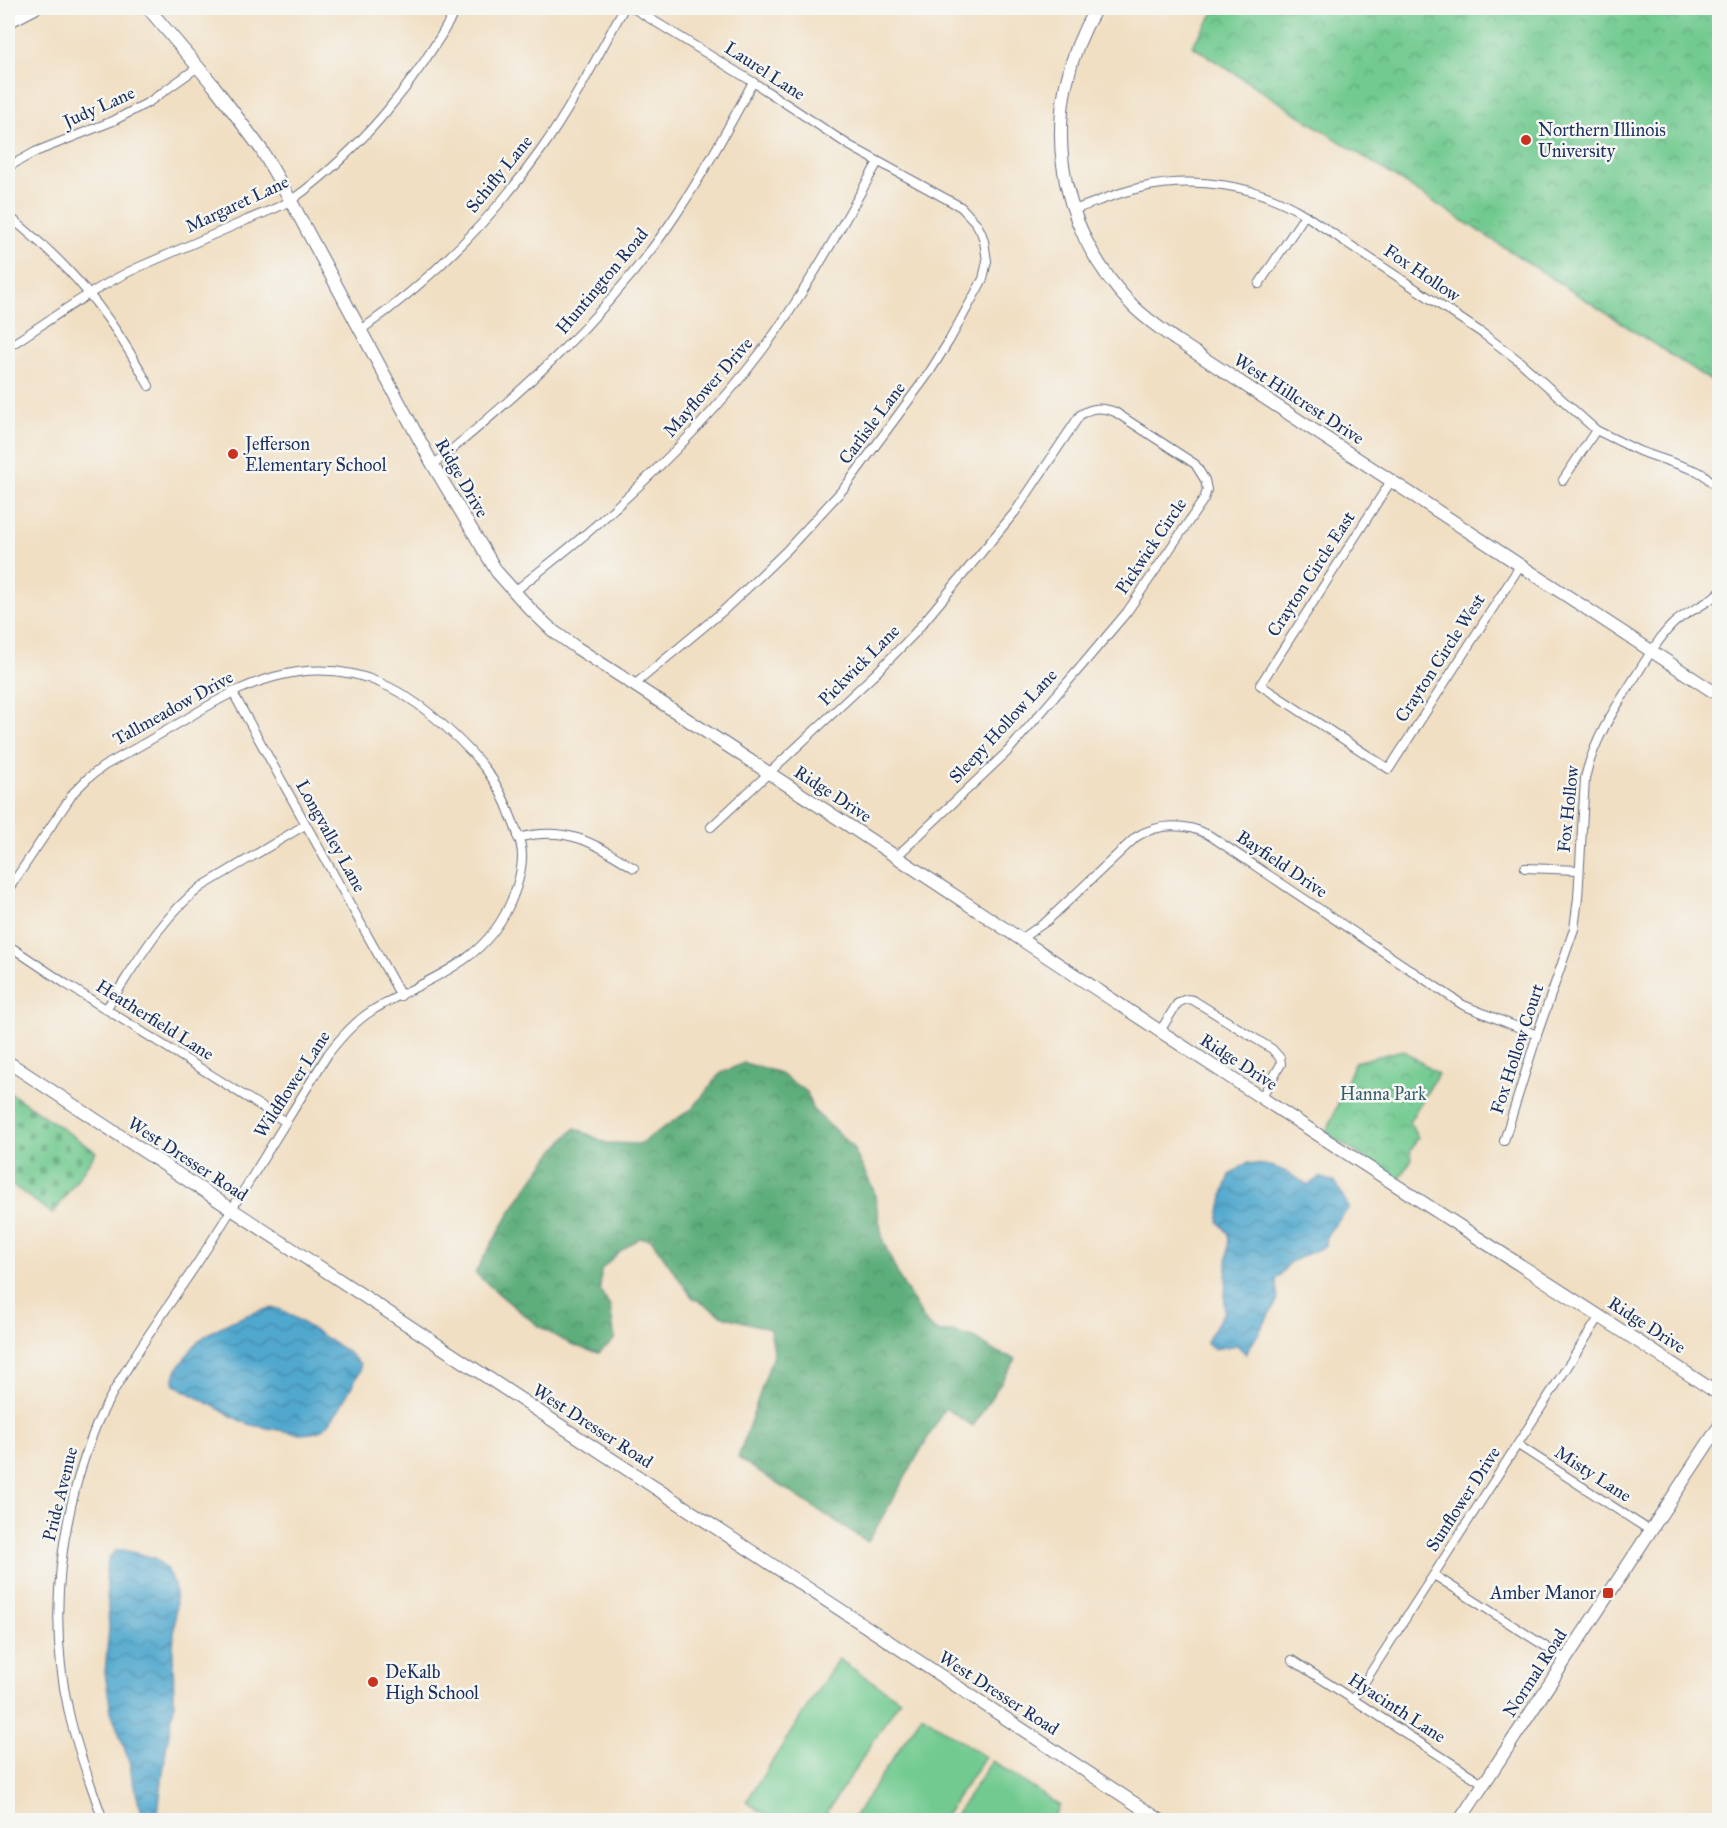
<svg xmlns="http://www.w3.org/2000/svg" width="1727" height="1828" viewBox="0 0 1727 1828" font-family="'IM FELL Great Primer',serif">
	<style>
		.grass { fill: #72ca90; stroke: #467c77; stroke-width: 1.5 }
		.forest { fill: url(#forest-crowns); stroke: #3c6e6c; stroke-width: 1.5 }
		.cemetery { fill: url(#cemetery-stones); stroke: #467c77; stroke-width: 1.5 }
		.park { fill: url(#park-crowns); stroke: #467c77; stroke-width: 1.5 }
		.water { fill: url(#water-waves); stroke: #366c96; stroke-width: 1.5 }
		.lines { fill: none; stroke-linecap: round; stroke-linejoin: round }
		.street-casing { stroke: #666d81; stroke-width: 10 }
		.secondary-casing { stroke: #666d81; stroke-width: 14 }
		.street { stroke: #fff; stroke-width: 8 }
		.secondary { stroke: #fff; stroke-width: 12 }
		.poi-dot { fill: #c8321e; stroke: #f6f6f2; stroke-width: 2 }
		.labels { text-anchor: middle; stroke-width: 5; stroke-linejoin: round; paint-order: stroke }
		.street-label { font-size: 18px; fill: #1b2f5e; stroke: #f6f6f2 }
		.poi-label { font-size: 18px; fill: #1b2f5e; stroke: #f6f6f2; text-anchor: start }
		.park-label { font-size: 18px; fill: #355e6d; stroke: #f6f6f2 }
	</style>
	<defs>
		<pattern id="forest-crowns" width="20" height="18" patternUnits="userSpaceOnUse" patternTransform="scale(1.5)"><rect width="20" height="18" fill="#5dae7a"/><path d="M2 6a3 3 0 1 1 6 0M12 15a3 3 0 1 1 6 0" fill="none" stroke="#4c8e67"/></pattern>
		<pattern id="cemetery-stones" width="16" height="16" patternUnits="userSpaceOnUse" patternTransform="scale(1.5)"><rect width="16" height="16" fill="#72ca90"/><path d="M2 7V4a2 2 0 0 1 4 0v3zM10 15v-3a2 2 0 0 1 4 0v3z" fill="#5da479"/></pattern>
		<pattern id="park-crowns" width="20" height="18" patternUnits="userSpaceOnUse" patternTransform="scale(1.5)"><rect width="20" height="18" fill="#72ca90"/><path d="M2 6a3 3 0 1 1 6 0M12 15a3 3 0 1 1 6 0" fill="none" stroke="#5da479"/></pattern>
		<pattern id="water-waves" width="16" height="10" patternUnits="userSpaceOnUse" patternTransform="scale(1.5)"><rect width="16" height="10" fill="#51a8ce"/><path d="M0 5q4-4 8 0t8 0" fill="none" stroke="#4289aa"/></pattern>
	</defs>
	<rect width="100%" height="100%" fill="#f6f6f2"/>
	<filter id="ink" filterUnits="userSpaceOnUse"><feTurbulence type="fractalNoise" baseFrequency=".0167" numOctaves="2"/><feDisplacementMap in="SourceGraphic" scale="12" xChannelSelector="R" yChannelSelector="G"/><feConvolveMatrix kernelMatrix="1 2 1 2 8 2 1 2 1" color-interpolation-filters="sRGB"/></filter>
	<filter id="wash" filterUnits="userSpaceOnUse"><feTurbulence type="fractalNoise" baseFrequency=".008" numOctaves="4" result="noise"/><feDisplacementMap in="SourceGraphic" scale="24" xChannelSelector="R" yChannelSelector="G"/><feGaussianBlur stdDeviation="1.35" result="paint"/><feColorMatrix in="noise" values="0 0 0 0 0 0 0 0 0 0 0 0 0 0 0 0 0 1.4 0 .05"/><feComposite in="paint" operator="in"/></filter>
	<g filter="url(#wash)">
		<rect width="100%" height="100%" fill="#f1dfc3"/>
		<g class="grass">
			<path d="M 838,1659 L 900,1700 L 822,1820 L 775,1820 L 746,1802 Z"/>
			<path d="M 922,1715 L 985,1757 L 942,1820 L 852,1820 Z"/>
			<path d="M 992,1761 L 1060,1806 L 1051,1820 L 952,1820 Z"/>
		</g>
		<path class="forest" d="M 744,1063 L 777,1072 L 807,1092 L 812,1109 L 852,1146 L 874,1191 L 883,1241 L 900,1279 L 926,1323 L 937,1332 L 953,1332 L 974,1338 L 994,1351 L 1016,1359 L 973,1426 L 945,1408 L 868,1542 L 738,1458 L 774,1352 L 770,1329 L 723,1316 L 692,1297 L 651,1239 L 639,1238 L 617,1254 L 601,1270 L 600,1290 L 610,1307 L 615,1339 L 599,1353 C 548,1342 514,1306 475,1273 C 504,1222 533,1170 575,1128 L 606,1143 L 639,1144 L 693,1108 L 721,1073 Z"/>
		<path class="cemetery" d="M 8,1094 L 12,1094 L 96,1152 L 53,1214 L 8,1182 Z"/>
		<g class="park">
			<path d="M 1217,8 L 1719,8 L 1719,386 L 1192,46 Z"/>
			<path d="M 1403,1050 L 1438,1074 L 1409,1122 L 1418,1138 L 1410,1151 L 1412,1159 L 1399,1180 L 1326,1133 L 1355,1062 Z"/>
		</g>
		<g class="water">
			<path d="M 1247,1163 C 1276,1165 1285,1170 1308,1185 L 1320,1177 L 1336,1183 L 1349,1208 L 1328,1233 L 1325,1246 L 1290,1262 L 1276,1280 L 1278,1300 L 1246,1354 L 1237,1345 L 1215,1349 L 1206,1343 L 1224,1312 L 1229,1234 L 1218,1221 L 1224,1192 L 1230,1175 Z"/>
			<path d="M 275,1308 L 284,1311 L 349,1353 L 360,1364 L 360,1371 L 339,1409 L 329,1423 L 322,1430 L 312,1433 L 300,1434 L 252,1425 L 239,1420 L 175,1385 C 172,1375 177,1369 184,1360 C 188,1354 193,1347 198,1342 C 212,1328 256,1309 275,1308 Z"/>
			<path d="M 124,1550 L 154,1558 L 166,1569 L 174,1584 L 176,1604 L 173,1649 L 174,1706 L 166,1749 L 157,1820 L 144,1820 L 132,1779 L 130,1764 L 111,1711 L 105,1673 L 109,1628 L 106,1569 L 109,1558 L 115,1551 Z"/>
		</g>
	</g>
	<g filter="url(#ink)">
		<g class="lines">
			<g class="street-casing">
				<g id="street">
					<path d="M 633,8 L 753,82 L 850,146 L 961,207 L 976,223 L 981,232 L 984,241 L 987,261 L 983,279 L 949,341 L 929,373 L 845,487 L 787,550 L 756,580 L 723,611 L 634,685"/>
					<path d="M 8,167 L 35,152 L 113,121 L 149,102 L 198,67"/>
					<path d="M 1073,210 C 1094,203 1117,193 1139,188 C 1194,176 1257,184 1305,215 L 1482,333 L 1518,360 L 1596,430 L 1639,451 L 1697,471 L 1704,475 L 1720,490"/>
					<path d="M 8,215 C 27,232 48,248 66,268 C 100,303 126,343 149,386"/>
					<path d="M 1259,284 L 1305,215"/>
					<path d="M 361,330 C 430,281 492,219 541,150 C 573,105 598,55 624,8"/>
					<path d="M 8,347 C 50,320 93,288 139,267 C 175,251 211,236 247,220 C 262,213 280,208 293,199 C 361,150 417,81 457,8"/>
					<path d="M 433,465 C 520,394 602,320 667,228 C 699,182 726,132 753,82"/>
					<path d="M 1563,480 L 1596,430"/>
					<path d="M 1391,481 L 1260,685 L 1389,769 L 1520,566"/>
					<path d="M 514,592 C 544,567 576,544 605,517 C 662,466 718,410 764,348 C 807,290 842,225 878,162"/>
					<path d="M 232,691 L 401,996"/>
					<path d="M 711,827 L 875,674 L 913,635 L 1015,512 L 1080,415 C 1092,407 1101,407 1115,412 L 1195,464 L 1205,480 L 1207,490 L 1204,499 L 1127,612 L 1084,663 L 1008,751 L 897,856"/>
					<path d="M 518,838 C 567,825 594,843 634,868"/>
					<path d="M 1525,868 L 1579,870"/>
					<path d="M 8,890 L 74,792 L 88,778 L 104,766 C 131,751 159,735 186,719 C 222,697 255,678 298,672 C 361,664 408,691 452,733 C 479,758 499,782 511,817 C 516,829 522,843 522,856 C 522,874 515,893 508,908 C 479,968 424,979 373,1010 C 355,1021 341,1037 328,1054 C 285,1123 243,1193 198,1262 C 164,1313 126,1364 99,1419 C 91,1437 85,1456 79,1475 C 57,1552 51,1634 69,1713 C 77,1749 91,1785 103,1820"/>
					<path d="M 1021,939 L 1047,921 L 1136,837 C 1158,823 1186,823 1209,835 L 1463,1005 L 1537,1035"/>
					<path d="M 8,945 L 66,984 L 286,1122"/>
					<path d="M 106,1009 C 135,966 160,918 201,887 L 305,825"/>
					<path d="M 1160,1031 L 1177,1004 C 1182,1000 1187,998 1193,1000 L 1272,1049 L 1280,1058 L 1281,1064 L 1261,1098"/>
					<path d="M 1504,1141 L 1537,1035 L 1574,929 L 1578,898 L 1585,778 C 1595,736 1616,707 1639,671 C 1649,655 1660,636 1674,623 C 1688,610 1707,606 1720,591"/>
					<path d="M 1518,1445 L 1649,1530"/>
					<path d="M 1434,1575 L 1565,1659"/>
					<path d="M 1292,1660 L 1484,1784"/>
					<path d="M 1353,1700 L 1600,1316"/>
				</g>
			</g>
			<g class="secondary-casing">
				<g id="secondary">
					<path d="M 148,8 L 214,86 L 261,149 L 291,201 L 433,465 L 497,572 L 530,609 L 553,631 L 577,648 C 790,785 1001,927 1213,1066 C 1381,1177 1552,1284 1720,1395"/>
					<path d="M 1096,8 C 1038,106 1053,225 1133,306 C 1146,319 1161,329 1176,340 L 1720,696"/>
					<path d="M 8,22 L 35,8"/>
					<path d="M 8,1062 L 1160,1820"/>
					<path d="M 1460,1820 L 1720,1425"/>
				</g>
			</g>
			<use href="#street" class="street"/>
			<use href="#secondary" class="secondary"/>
		</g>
	</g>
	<g class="poi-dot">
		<circle cx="1526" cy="140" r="6"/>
		<circle cx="233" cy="454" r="6"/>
		<rect x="1602" y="1587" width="12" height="12" rx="3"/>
		<circle cx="373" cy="1682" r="6"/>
	</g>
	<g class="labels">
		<g class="street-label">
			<text transform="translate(765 71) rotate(33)" y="6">Laurel Lane</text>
			<text transform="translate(99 107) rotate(-24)" y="6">Judy Lane</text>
			<text transform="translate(499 174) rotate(-51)" y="6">Schifly Lane</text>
			<text transform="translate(237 204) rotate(-25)" y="6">Margaret Lane</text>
			<text transform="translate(1422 273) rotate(34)" y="6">Fox Hollow</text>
			<text transform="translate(602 281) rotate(-50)" y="6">Huntington Road</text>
			<text transform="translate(708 387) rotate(-49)" y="6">Mayflower Drive</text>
			<text transform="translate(1299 399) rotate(33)" y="6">West Hillcrest Drive</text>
			<text transform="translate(872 423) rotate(-53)" y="6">Carlisle Lane</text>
			<text transform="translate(462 478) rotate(60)" y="6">Ridge Drive</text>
			<text transform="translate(1151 546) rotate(-56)" y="6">Pickwick Circle</text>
			<text transform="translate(1311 574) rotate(-57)" y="6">Crayton Circle East</text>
			<text transform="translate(1440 658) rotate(-57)" y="6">Crayton Circle West</text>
			<text transform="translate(859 665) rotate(-45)" y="6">Pickwick Lane</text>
			<text transform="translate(173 708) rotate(-29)" y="6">Tallmeadow Drive</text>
			<text transform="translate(1003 726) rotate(-47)" y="6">Sleepy Hollow Lane</text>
			<text transform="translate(833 794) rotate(33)" y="6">Ridge Drive</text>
			<text transform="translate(1568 809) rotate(-84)" y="6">Fox Hollow</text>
			<text transform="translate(331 836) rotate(61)" y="6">Longvalley Lane</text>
			<text transform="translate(1282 864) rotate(34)" y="6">Bayfield Drive</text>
			<text transform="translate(155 1020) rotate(32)" y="6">Heatherfield Lane</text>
			<text transform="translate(1517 1049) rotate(-72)" y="6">Fox Hollow Court</text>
			<text transform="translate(1239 1062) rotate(33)" y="6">Ridge Drive</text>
			<text transform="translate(292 1084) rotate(-57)" y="6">Wildflower Lane</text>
			<text transform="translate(188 1159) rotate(33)" y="6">West Dresser Road</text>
			<text transform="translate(1647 1325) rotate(33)" y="6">Ridge Drive</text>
			<text transform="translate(593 1426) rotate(33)" y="6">West Dresser Road</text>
			<text transform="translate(1593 1474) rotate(33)" y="6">Misty Lane</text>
			<text transform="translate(60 1494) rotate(-76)" y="6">Pride Avenue</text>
			<text transform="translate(1463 1499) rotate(-57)" y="6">Sunflower Drive</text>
			<text transform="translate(1535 1673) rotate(-57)" y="6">Normal Road</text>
			<text transform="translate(999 1693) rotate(33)" y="6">West Dresser Road</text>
			<text transform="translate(1397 1708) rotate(33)" y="6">Hyacinth Lane</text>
		</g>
		<g class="poi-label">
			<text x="1538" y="136">Northern Illinois<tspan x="1538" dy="21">University</tspan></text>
			<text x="245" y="450">Jefferson<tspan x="245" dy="21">Elementary School</tspan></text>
			<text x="1596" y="1599" text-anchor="end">Amber Manor</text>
			<text x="385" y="1678">DeKalb<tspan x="385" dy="21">High School</tspan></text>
		</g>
		<g class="park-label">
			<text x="1383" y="1100">Hanna Park</text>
		</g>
	</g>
	<rect width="1727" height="1828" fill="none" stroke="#f6f6f2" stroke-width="30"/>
</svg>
